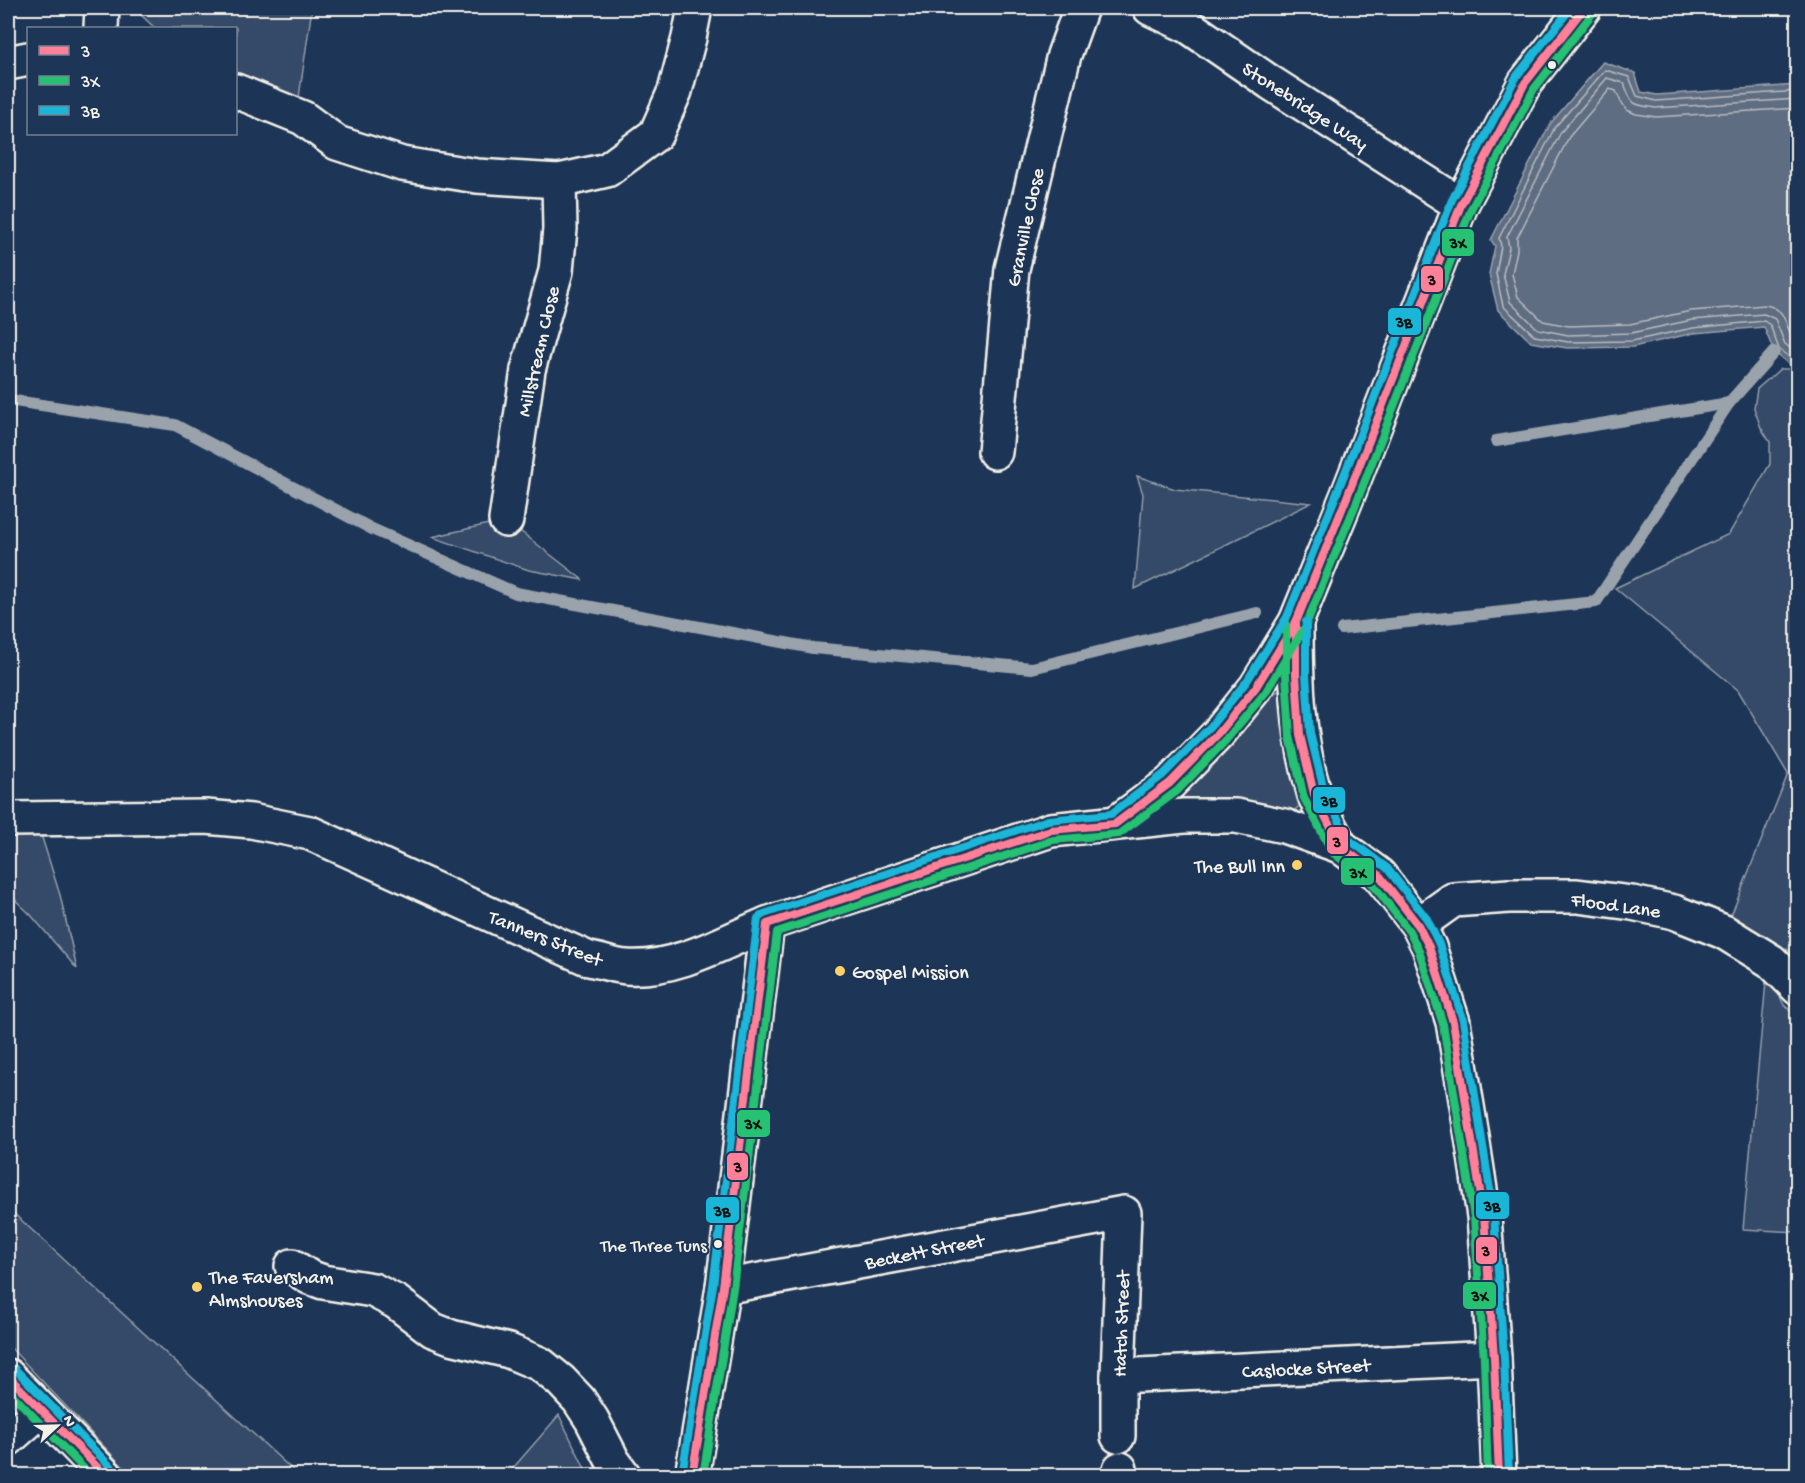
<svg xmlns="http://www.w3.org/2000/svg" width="1805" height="1483" viewBox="0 0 1805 1483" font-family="'Gochi Hand',sans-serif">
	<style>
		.green { fill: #354a67; stroke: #949ea8; stroke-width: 1.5 }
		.water { fill: #5e6d82; stroke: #9aa2ab; stroke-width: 1.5 }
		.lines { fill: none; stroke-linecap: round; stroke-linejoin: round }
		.shore { stroke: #b8bcbf; stroke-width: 1.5 }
		.stream { stroke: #9aa2ab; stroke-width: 12 }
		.minor-casing { stroke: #f4f1e8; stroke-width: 38 }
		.tertiary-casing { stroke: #f4f1e8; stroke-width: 38 }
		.secondary-casing { stroke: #f4f1e8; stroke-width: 38 }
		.minor { stroke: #1d3557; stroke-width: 33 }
		.tertiary { stroke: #1d3557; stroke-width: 33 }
		.secondary { stroke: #1d3557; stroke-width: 33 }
		.bus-1-casing { stroke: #1d3557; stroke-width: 12 }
		.bus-2-casing { stroke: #1d3557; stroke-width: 12 }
		.bus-3-casing { stroke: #1d3557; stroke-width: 12 }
		.bus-1 { stroke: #ff8098; stroke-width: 8 }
		.bus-2 { stroke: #26c172; stroke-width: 8 }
		.bus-3 { stroke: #1ab6d8; stroke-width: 8 }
		.bus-dot { fill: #f4f1e8; stroke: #1d3557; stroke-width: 2 }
		.poi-dot { fill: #ffd166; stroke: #1d3557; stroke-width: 2 }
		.labels { text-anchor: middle; stroke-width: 4.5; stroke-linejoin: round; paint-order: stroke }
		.bus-label { font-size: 18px; fill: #f4f1e8; stroke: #1d3557; text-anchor: end }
		.street-label { font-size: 20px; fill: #f4f1e8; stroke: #1d3557 }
		.poi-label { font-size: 20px; fill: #f4f1e8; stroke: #1d3557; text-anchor: start }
		.line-badge { stroke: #1d3557; stroke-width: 2 }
		.pale-badge-label { font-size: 16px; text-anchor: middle; font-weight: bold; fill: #111 }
	</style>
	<rect width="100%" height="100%" fill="#1d3557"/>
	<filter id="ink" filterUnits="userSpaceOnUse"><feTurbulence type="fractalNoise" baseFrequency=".0167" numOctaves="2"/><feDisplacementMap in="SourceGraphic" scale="12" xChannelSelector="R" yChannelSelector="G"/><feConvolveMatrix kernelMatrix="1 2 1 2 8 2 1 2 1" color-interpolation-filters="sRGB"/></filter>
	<g filter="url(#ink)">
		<g class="green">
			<path d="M 138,8 L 312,8 L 298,104 L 236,77 L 236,28 L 155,28 L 139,13 Z"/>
			<path d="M 1780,369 L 1795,369 L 1797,371 L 1797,955 L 1730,918 L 1788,774 L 1738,690 L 1615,588 L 1729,534 L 1770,464 L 1770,442 L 1761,428 L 1754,408 L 1757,389 Z"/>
			<path d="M 1137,476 L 1175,489 L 1311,503 L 1135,589 L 1143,494 Z"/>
			<path d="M 506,520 L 583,580 L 529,570 L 432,537 Z"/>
			<path d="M 1281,690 L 1298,776 L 1299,806 L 1292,813 L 1182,803 L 1177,793 L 1276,692 Z"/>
			<path d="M 39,828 L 60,895 L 77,969 L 31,915 L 8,893 L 8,829 Z"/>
			<path d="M 1767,971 L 1784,1005 L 1797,1016 L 1797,1232 L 1743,1229 Z"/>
			<path d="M 8,1208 L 298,1475 L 131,1475 L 8,1345 Z"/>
			<path d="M 559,1415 L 588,1475 L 507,1475 Z"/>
		</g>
		<path class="water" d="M 1603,62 L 1635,73 L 1641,92 L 1657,95 L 1797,85 L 1797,371 L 1774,352 L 1764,327 L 1694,333 L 1633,347 L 1567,348 L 1531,342 L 1498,310 L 1489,274 L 1495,246 L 1491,240 L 1550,124 Z"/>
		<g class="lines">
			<g class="shore">
				<path d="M 1798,91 L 1656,101 L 1637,96 L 1629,77 L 1605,70 L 1555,127 L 1499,238 L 1501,246 L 1496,274 L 1503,306 L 1535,336 L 1568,342 L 1632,341 L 1693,328 L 1764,321 L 1770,325 L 1779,349 L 1798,364"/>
				<path d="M 1798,99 L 1655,108 C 1632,104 1632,106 1624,83 L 1607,78 L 1561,132 L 1507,237 L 1509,248 L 1503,274 L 1510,302 L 1538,329 L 1568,335 L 1631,333 L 1692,320 L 1764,314 L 1775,319 L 1785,344 L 1798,354"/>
				<path d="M 1798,108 L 1656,117 L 1636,114 L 1627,110 L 1621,102 L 1616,91 L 1610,89 L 1569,137 L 1517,238 L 1517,250 L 1512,274 L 1518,297 L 1543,321 L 1569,326 L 1630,324 L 1691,311 L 1765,305 C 1791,309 1782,330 1798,342"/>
			</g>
			<g class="stream">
				<path d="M 8,400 L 175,425 L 372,529 L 516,593 L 813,648 L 1032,668 L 1257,613"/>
				<path d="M 1496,441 L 1729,403 L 1774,352"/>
				<path d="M 1342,629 L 1596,602 L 1729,403"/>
			</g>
			<g class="minor-casing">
				<g id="minor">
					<path d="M 1150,8 L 1188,26 L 1271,83 L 1461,205"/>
					<path d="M 101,28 L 102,8"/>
					<path d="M 8,63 L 28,59"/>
					<path d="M 236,91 L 303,118 L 337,143 L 402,164 L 477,176 L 559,181 L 607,170 L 656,134 L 675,91 L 689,38 L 695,8"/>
					<path d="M 995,452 L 1012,269 L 1064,55 L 1081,8"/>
					<path d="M 506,520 L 528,370 L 556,271 L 560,229 L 559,181"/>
					<path d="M 8,819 L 206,817 L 251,821 L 310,833 L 589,959 C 601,961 614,966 626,967 C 674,971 724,942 767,924"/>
					<path d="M 1418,925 L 1453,900 L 1509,896 L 1577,896 L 1632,903 L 1674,912 L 1724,932 L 1771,961 L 1798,988"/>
					<path d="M 292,1266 L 309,1277 L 323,1282 L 373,1290 L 396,1302 L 433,1330 L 451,1337 L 509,1351 L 540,1364 L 561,1381 L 579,1400 L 592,1420 L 613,1461 L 624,1476"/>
					<path d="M 723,1287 L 1124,1213 L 1118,1376 L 1118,1436"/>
					<path d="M 1118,1376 L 1494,1358"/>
					<path d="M 8,1439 L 41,1410"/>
					<path d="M 1120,1469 L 1120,1476"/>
				</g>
			</g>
			<g class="tertiary-casing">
				<g id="tertiary">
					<path d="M 1296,622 C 1296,681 1297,735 1314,792 C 1319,810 1332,829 1340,846"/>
					<path d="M 1116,823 L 1170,783 L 1219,733 L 1256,687 L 1296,622 L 1347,497 L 1461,205 L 1525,83 L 1584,8"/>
					<path d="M 692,1476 L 723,1287 L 767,924 L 1051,830 L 1184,816 L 1236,816 L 1284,826 L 1340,846 L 1379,875 L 1418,925 L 1429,947 L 1453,1022 L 1471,1130 L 1484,1216 L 1494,1358 L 1499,1476"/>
				</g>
			</g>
			<g class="secondary-casing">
				<path id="secondary" d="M 8,1376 L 106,1476"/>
			</g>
			<use href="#minor" class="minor"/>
			<use href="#tertiary" class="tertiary"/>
			<use href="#secondary" class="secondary"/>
			<g class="bus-1-casing">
				<g id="bus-1">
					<path d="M 1296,622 L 1296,674 L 1300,735 L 1314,794 L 1340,846 L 1379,875 L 1418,925 L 1429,947 L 1453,1022 L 1484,1216 L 1494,1358 L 1499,1476"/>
					<path d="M 8,1376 L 106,1476"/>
					<path d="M 692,1476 L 723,1287 L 767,924 L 1051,830 L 1115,824 L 1170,783 L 1219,733 L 1256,687 L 1296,622 L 1347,497 L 1461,205 L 1525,83 L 1584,8"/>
				</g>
			</g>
			<g class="bus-2-casing">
				<g id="bus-2">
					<path d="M 1286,622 L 1286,675 L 1290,736 L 1304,798 L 1332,852 L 1372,883 L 1409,931 L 1419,951 L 1443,1024 L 1474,1217 L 1484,1359 L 1488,1476"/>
					<path d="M 8,1390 L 91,1476"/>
					<path d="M 703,1476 L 733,1288 L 777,932 L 1053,840 L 1119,834 L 1177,791 L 1226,740 L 1265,693 L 1305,627 L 1357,501 L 1471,209 L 1534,89 L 1592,14"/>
				</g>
			</g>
			<g class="bus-3-casing">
				<g id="bus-3">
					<path d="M 1306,622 L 1306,674 L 1310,733 L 1324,790 L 1348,839 L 1387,868 L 1427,919 L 1439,944 L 1463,1020 L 1494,1215 L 1504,1357 L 1509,1476"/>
					<path d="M 15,1369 L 113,1469"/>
					<path d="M 682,1474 L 713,1286 L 758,918 L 764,914 L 1048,820 L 1111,814 L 1163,775 L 1211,726 L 1247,681 L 1287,617 L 1337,493 L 1452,200 L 1516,77 L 1571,8"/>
				</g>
			</g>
			<use href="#bus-1" class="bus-1"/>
			<use href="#bus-2" class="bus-2"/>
			<use href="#bus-3" class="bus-3"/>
		</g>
	</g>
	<g class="bus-dot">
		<circle cx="1552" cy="65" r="5"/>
		<circle cx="718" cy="1244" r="5"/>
	</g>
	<g class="poi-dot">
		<circle cx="1297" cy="865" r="6"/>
		<circle cx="840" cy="971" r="6"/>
		<circle cx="197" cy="1287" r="6"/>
	</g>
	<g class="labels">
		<g class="bus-label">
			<text x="707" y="1251">The Three Tuns</text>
		</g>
		<g class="street-label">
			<text transform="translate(1306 105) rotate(33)" y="7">Stonebridge Way</text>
			<text transform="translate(1024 227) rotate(-78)" y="7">Granville Close</text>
			<text transform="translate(537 351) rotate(-77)" y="7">Millstream Close</text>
			<text transform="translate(1616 904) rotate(8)" y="7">Flood Lane</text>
			<text transform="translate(546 937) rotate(22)" y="7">Tanners Street</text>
			<text transform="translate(924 1250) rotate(-11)" y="7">Beckett Street</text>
			<text transform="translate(1120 1324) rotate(-88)" y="7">Hatch Street</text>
			<text transform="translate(1306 1367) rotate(-3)" y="7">Caslocke Street</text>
		</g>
		<g class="poi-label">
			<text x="1285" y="872" text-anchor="end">The Bull Inn</text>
			<text x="852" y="978">Gospel Mission</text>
			<text x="209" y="1283">The Faversham<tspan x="209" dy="23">Almshouses</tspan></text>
		</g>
	</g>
	<g class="line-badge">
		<rect x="1441" y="228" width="34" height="29" rx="6" fill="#26c172"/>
		<rect x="1420" y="265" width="24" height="28" rx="6" fill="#ff8098"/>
		<rect x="1387" y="307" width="35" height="29" rx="6" fill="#1ab6d8"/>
		<rect x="1312" y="786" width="34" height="28" rx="6" fill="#1ab6d8"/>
		<rect x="1326" y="826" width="23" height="29" rx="6" fill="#ff8098"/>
		<rect x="1340" y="857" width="35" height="29" rx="6" fill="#26c172"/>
		<rect x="736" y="1109" width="35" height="29" rx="6" fill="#26c172"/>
		<rect x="726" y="1152" width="23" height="29" rx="6" fill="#ff8098"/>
		<rect x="1475" y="1191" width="35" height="29" rx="6" fill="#1ab6d8"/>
		<rect x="705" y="1196" width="35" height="28" rx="6" fill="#1ab6d8"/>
		<rect x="1475" y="1236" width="23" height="29" rx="6" fill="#ff8098"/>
		<rect x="1462" y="1281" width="35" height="29" rx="6" fill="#26c172"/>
	</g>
	<g class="pale-badge-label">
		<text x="1458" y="248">3X</text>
		<text x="1432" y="285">3</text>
		<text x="1404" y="327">3B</text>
		<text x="1329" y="806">3B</text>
		<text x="1337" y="847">3</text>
		<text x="1358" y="878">3X</text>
		<text x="753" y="1129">3X</text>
		<text x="738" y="1172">3</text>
		<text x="1492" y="1211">3B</text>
		<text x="722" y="1216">3B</text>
		<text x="1486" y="1256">3</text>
		<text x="1480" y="1301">3X</text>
	</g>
	<rect width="1805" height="1483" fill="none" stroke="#1d3557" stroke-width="30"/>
	<rect x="15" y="15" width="1775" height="1453" fill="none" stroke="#f4f1e8" stroke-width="2" filter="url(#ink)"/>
	<rect x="27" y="27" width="210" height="108" fill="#1d3557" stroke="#738091" stroke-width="1.5"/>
	<rect x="39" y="46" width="30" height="9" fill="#ff8098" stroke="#738091" stroke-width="1.5"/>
	<text x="81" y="57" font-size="18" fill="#f4f1e8">3</text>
	<rect x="39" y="76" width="30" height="9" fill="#26c172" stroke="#738091" stroke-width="1.5"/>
	<text x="81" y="87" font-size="18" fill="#f4f1e8">3X</text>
	<rect x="39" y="106" width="30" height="9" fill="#1ab6d8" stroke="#738091" stroke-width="1.5"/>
	<text x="81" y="117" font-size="18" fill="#f4f1e8">3B</text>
	<g transform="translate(57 1426) rotate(68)" stroke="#1d3557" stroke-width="4.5" paint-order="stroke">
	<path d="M0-4.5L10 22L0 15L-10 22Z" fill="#f4f1e8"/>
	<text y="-9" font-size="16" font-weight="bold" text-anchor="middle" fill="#f4f1e8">N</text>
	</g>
</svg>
